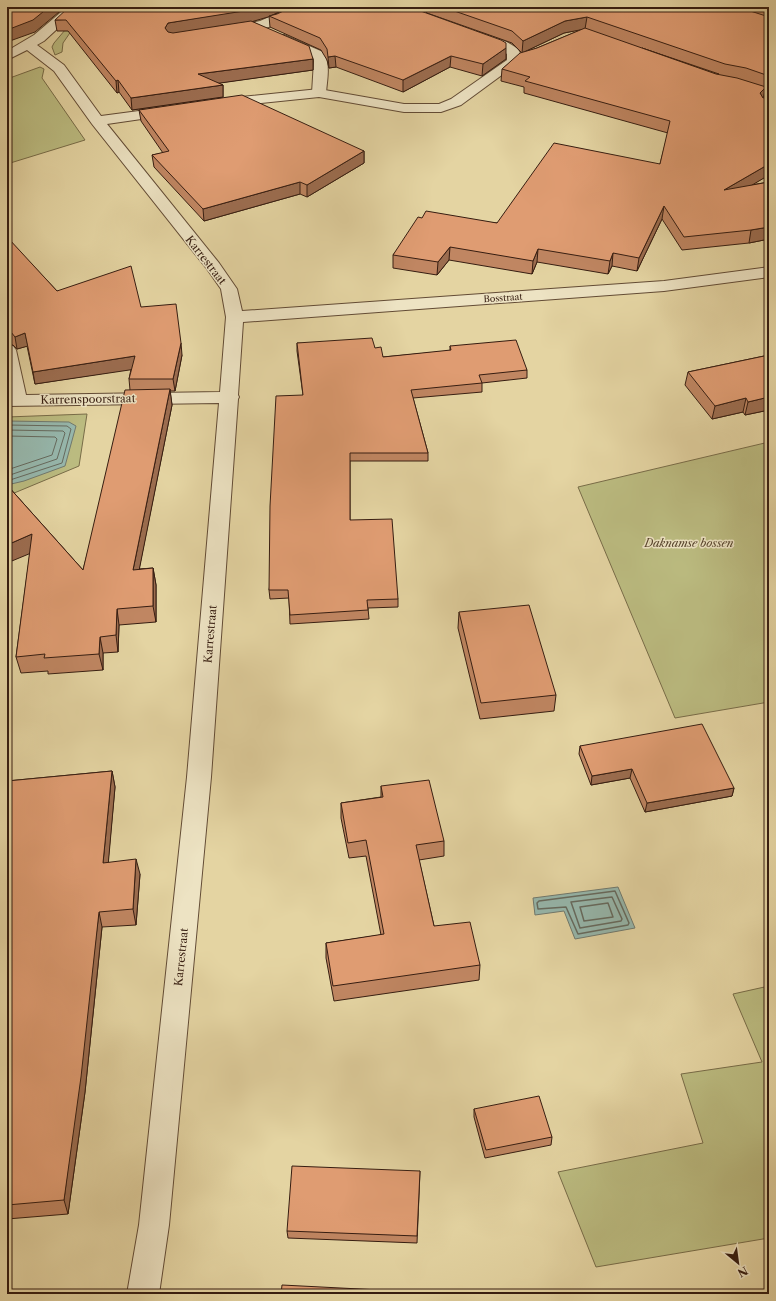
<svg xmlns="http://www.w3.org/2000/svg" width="776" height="1301" viewBox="0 0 776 1301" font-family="'Libre Caslon Text',serif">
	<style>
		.green { fill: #bbbb80; stroke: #786c48 }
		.water { fill: #96b7ac; stroke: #70796e }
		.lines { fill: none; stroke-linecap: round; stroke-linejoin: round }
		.shore-far1 { stroke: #666a5e; stroke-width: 1 }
		.shore { stroke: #666a5e; stroke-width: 1.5 }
		.service-casing { stroke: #624b35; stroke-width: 2 }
		.minor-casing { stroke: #624b35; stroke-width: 2 }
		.service { fill: #ede3c3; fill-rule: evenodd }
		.minor { fill: #ede3c3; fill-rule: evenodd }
		.wall { fill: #c08662; stroke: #361d11; fill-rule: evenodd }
		.shaded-wall { fill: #9c6d50; stroke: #361d11 }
		.building { fill: #df9c72; stroke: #361d11 }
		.labels { text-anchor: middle; stroke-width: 3; stroke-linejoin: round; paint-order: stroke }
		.far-street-label { font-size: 9px; fill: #361d11; stroke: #ede3c3 }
		.street-label { font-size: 11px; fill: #361d11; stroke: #ede3c3 }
		.park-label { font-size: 11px; font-style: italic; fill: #57442d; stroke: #ede3c3 }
	</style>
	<rect width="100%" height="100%" fill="#e4d4a2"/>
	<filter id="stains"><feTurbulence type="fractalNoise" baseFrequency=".005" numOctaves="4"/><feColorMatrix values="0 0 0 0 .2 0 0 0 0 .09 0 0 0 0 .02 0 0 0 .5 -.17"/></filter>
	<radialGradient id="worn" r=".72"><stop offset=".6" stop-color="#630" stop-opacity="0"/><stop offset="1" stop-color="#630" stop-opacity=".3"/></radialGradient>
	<g class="green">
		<path d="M 71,23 L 76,24 L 63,43 L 62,52 L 55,55 L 52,47 L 54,43 Z"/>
		<path d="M 40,67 L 44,69 L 42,78 L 85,140 L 7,164 L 7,79 Z"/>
		<path d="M 87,414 L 79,466 L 7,496 L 7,417 Z"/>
		<path d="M 769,442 L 769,702 L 675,718 L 578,487 Z"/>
		<path d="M 769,986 L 769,1238 L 596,1267 L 558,1172 L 703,1143 L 681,1074 L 762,1062 L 733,994 Z"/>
	</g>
	<g class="water">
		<path d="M 7,421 L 69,422 L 76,426 L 65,466 L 24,481 L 7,485 Z"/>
		<path d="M 618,887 L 635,928 L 575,939 L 564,911 L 535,915 L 533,898 Z"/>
	</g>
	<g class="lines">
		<g class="shore-far1">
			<path d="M 7,425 L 67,426 L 71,429 L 62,463 L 7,481"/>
			<path d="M 7,430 L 63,431 L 65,433 L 57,459 L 7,476"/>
			<path d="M 7,436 L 55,437 L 57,439 L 52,455 L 7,470"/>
		</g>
		<g class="shore">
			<path d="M 615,891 L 629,923 L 628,925 L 578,934 L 566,907 L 538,909 L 537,903 L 539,901 Z"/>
			<path d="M 612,897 L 622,919 L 621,921 L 580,928 L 571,902 Z"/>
			<path d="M 608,903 L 613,917 L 584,921 L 580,907 Z"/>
		</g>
		<g class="service-casing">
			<g id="service">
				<path d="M 292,7 L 309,7 L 307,10 L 269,27 L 232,35 L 227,34 L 226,31 L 227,28 L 260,21 Z"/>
				<path d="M 284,35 L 323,52 C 331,64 327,79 326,93 L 324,96 L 319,97 L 314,96 L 312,93 L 314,61 L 313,57 L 279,42 L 278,39 L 279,36 Z"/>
				<path d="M 736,80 L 769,90 L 769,99 L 731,87 L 729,84 L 731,81 Z"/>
			</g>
		</g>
		<g class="minor-casing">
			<g id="minor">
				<path d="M 67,7 L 81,7 L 44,41 L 37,45 L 64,65 L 101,116 L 169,107 L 174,108 L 176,111 L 174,114 L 169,115 L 107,124 L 219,263 L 237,289 L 242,311 L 664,281 L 769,267 L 769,277 L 664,291 L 243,322 L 238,395 L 239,397 L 238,399 L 211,777 L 169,1225 L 159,1294 L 127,1294 L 139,1225 L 187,777 L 219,403 L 7,406 L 7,345 L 13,346 L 16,350 L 26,395 L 220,392 L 226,317 L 221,289 L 207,269 L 92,124 L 54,71 L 27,50 L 7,60 L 7,51 L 34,35 Z"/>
				<path d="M 478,32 C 489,35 513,42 519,51 C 521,54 521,58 521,61 L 461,105 L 441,112 L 404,112 L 319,97 L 221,107 L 216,106 L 214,103 L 216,100 L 221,99 L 319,89 L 404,104 L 439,104 L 451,99 L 507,60 L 507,54 L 496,47 L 473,39 L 472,36 L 473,33 Z"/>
			</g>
		</g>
		<use href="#service" class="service"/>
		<use href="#minor" class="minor"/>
	</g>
	<g class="wall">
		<path d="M 290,7 L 271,16 L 368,9 L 378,11 L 365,7 L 413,7 L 506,59 L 482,76 L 450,67 L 403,92 L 336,67 L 329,68 L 327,60 L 321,50 L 270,27 L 269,16 L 252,21 L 313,59 L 313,70 L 218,83 L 223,85 L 223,97 L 132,110 L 119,92 L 117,93 L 68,31 L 57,31 L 55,20 Z"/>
		<path d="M 421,7 L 769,7 L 769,89 L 765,87 L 764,97 L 769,97 L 769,175 L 751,185 L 769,182 L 769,239 L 749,243 L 682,250 L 662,219 L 637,271 L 612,266 L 608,274 L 537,262 L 532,274 L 449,260 L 437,275 L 393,268 L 393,255 L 422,218 L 497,223 L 660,164 L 668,133 L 524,93 L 524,87 L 501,81 L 502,69 L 522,53 L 512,43 L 427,13 ZM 583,29 L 537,48 L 522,53 L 564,33 ZM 642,48 L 719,74 L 716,74 Z"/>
		<path d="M 139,110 L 364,151 L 364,163 L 307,197 L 300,194 L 204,221 L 154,167 L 152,155 L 163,153 L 141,121 Z"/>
		<path d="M 7,228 L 9,240 L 57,291 L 141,307 L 182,355 L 175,391 L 170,391 L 172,405 L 139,569 L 153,568 L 156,585 L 156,622 L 119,625 L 118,652 L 103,653 L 103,670 L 48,674 L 48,671 L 21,673 L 16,657 L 30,553 L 7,485 L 83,570 L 130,390 L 129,379 L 131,369 L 35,384 L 27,346 L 17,349 L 13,345 L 7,344 Z"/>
		<path d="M 297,343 L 375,348 L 383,357 L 450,351 L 450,346 L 527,370 L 527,378 L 482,383 L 482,392 L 413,398 L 428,453 L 428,461 L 350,461 L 350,520 L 398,599 L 398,607 L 368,608 L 369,619 L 290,624 L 289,598 L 270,599 L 269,590 L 303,395 L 297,351 Z"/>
		<path d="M 769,355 L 769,410 L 745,415 L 743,412 L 712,419 L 685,385 L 688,372 Z"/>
		<path d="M 459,612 L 556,695 L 554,711 L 480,719 L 458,628 Z"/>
		<path d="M 580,746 L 734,788 L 732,796 L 645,812 L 630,778 L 591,785 L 579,754 Z"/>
		<path d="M 112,771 L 115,787 L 108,862 L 140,874 L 136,925 L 102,927 L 85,1092 L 68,1214 L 7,1219 L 7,781 Z"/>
		<path d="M 381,786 L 444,841 L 444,856 L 419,860 L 434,926 L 480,965 L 479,980 L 334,1001 L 326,958 L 326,943 L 381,935 L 366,856 L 349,858 L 341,818 L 341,803 L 381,797 Z"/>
		<path d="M 474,1109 L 552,1137 L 551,1145 L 485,1158 L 474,1117 Z"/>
		<path d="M 420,1171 L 417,1243 L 288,1238 L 287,1231 Z"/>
	</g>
	<g class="shaded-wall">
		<path d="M 49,7 L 65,7 L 35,32 L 7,42 L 7,30 Z"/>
		<path d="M 262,7 L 290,7 L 268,17 L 251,22 L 169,35 L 165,28 L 168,23 Z"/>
		<path d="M 382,7 L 396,7 L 382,11 Z"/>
		<path d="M 587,17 L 585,29 L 564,33 L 522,53 L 523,41 L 565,21 Z"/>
		<path d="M 506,48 L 506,59 L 482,76 L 483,64 Z"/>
		<path d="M 335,56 L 336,67 L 329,68 L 328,57 Z"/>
		<path d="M 451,56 L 450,67 L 403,92 L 403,80 Z"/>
		<path d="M 313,59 L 313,70 L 199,86 L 198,74 Z"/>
		<path d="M 118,80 L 119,92 L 117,93 L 116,81 Z"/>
		<path d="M 223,85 L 223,97 L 132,110 L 131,98 Z"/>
		<path d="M 766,87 L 763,99 L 760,93 Z"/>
		<path d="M 364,151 L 364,163 L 307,197 L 307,185 Z"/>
		<path d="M 769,164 L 769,175 L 722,203 L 724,190 Z"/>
		<path d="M 300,182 L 300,194 L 204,221 L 203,209 Z"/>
		<path d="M 664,206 L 662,219 L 637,271 L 639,258 Z"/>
		<path d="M 769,227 L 769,239 L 749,243 L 751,230 Z"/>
		<path d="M 450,247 L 449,260 L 437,275 L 438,262 Z"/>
		<path d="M 538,249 L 537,262 L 532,274 L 533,261 Z"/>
		<path d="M 613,253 L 612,266 L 608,274 L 610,261 Z"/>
		<path d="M 25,333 L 28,346 L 17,349 L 15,337 Z"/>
		<path d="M 181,343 L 182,355 L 175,391 L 173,379 Z"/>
		<path d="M 135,356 L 136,369 L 35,384 L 33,372 Z"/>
		<path d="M 170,389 L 172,405 L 136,586 L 133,570 Z"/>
		<path d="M 769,397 L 769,410 L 745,415 L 748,402 Z"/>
		<path d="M 746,398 L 743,412 L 712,419 L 715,406 Z"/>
		<path d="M 32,534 L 36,551 L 7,563 L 7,545 Z"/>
		<path d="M 153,568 L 156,585 L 156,622 L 153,606 Z"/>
		<path d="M 117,609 L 119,625 L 118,652 L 116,635 Z"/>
		<path d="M 100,637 L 103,653 L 103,670 L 99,654 Z"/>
		<path d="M 632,769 L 630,778 L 591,785 L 592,776 Z"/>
		<path d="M 112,771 L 115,787 L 107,878 L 103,863 Z"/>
		<path d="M 734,788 L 732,796 L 645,812 L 647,803 Z"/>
		<path d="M 136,859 L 140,874 L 136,925 L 133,909 Z"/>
		<path d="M 99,912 L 102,927 L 85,1092 L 68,1214 L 64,1200 Z"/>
	</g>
	<g class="building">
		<path d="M 7,7 L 49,7 L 33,20 L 7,30 Z"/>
		<path d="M 69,7 L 262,7 L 250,10 L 168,23 L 165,28 L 168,32 L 173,33 L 251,21 L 309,46 L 313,59 L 198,74 L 223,85 L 131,98 L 118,80 L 116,81 L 66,20 L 55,20 Z"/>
		<path d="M 292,7 L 362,7 L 368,9 L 383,11 L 396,7 L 413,7 L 418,10 L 501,40 L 506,43 L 506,48 L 483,64 L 451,56 L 403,80 L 335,56 L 328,57 L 327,49 L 320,38 L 269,16 L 277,14 Z"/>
		<path d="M 443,7 L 738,7 L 769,17 L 769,76 L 746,68 L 725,64 L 587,17 L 565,21 L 523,41 L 512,31 Z"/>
		<path d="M 585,28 L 716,74 L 737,78 L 766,87 L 760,93 L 763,98 L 769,97 L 769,164 L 724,190 L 769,182 L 769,227 L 751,230 L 684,237 L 664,206 L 639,258 L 613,253 L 610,261 L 538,249 L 533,261 L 450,247 L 438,262 L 393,255 L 418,217 L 422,218 L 426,211 L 497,223 L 554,143 L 660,164 L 670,121 L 525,81 L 530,77 L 502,69 L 520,53 L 537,48 Z"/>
		<path d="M 242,95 L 364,151 L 307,185 L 300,182 L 203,209 L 152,155 L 169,151 L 139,110 Z"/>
		<path d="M 7,229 L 9,239 L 57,291 L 131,266 L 141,307 L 176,304 L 181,343 L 173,379 L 129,379 L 135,356 L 33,372 L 25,333 L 15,337 L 11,332 L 7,331 Z"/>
		<path d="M 372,338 L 375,348 L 381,347 L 383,357 L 451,350 L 450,346 L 516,340 L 527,370 L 479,375 L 482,383 L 411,390 L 428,453 L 350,453 L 350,520 L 392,519 L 398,599 L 367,600 L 368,610 L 290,615 L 288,590 L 269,590 L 270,506 L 276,396 L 303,395 L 297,343 Z"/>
		<path d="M 769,355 L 769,397 L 748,402 L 746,398 L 715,406 L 688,372 Z"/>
		<path d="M 170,389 L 133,570 L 153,568 L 153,606 L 117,609 L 116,635 L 100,637 L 99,654 L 44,658 L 45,654 L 16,657 L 32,534 L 7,545 L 7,485 L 83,570 L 125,390 Z"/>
		<path d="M 529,605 L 556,695 L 481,703 L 459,612 Z"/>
		<path d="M 702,724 L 734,788 L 647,803 L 632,769 L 592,776 L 580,746 Z"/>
		<path d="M 112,771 L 103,863 L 136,859 L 133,909 L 99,912 L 81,1077 L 64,1200 L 7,1205 L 7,781 Z"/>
		<path d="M 429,780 L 444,841 L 416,845 L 434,926 L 470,922 L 480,965 L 333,986 L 326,943 L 384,934 L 366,840 L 348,843 L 341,803 L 383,797 L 381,786 Z"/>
		<path d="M 539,1096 L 552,1137 L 486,1150 L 474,1109 Z"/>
		<path d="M 292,1166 L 420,1171 L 417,1236 L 287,1231 Z"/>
		<path d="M 282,1285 L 399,1291 L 399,1294 L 281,1294 Z"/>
	</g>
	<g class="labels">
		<g class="far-street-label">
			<text transform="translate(503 298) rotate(-4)" y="3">Bosstraat</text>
		</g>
		<g class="street-label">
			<text transform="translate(206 260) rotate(52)" y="4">Karrestraat</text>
			<text transform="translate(88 399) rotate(-1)" y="4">Karrenspoorstraat</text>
			<text transform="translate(210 634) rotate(-85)" y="4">Karrestraat</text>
			<text transform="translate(181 957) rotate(-84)" y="4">Karrestraat</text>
		</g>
		<g class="park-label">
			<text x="689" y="547">Daknamse bossen</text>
		</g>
	</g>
	<rect width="776" height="1301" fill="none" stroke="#e4d4a2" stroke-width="24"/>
	<rect x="8" y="8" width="760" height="1285" fill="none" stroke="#361d11" stroke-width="2"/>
	<rect x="12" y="12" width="752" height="1277" fill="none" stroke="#361d11"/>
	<g transform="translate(738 1263) rotate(151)" stroke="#ede3c3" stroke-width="3" paint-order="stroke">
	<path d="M0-3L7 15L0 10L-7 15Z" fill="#361d11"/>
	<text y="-6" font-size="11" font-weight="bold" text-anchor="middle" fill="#361d11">N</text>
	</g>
	<rect width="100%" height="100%" filter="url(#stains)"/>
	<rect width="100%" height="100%" fill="url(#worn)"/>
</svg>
